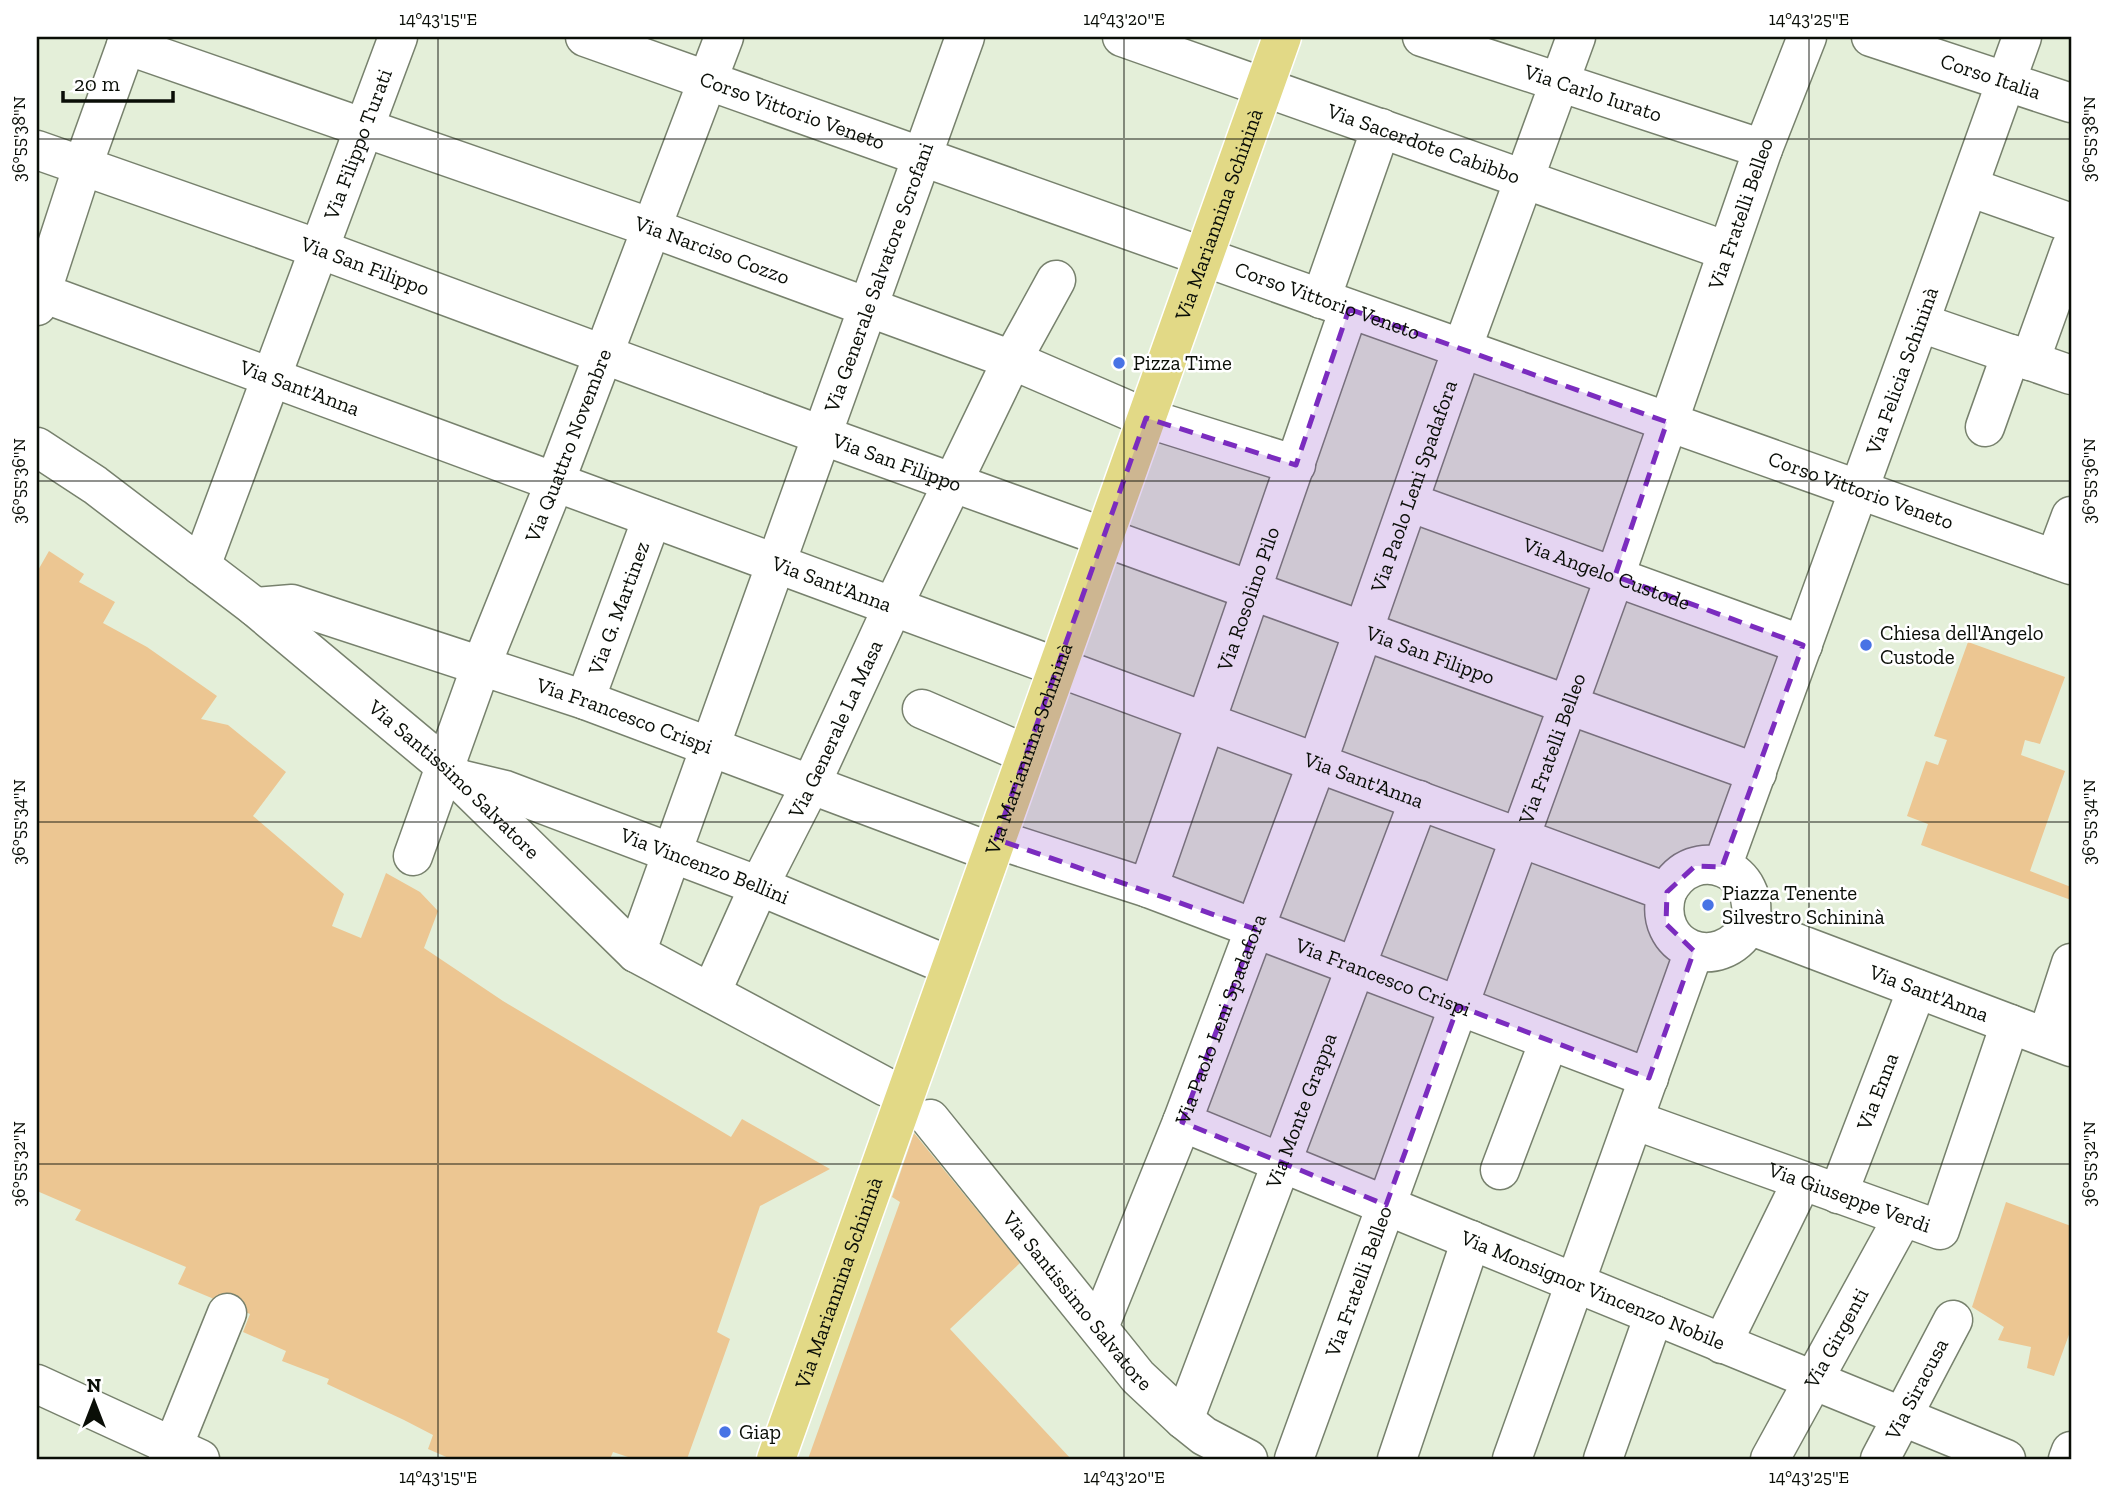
<svg xmlns="http://www.w3.org/2000/svg" width="2108" height="1496" viewBox="0 0 2108 1496" font-family="'Zilla Slab',serif">
	<style>
		.green { fill: #ecc692 }
		.lines { fill: none; stroke-linecap: round; stroke-linejoin: round }
		.minor-casing { stroke: #77816d; stroke-width: 41 }
		.major-casing { stroke: #fff; stroke-width: 41 }
		.minor { stroke: #fff; stroke-width: 38 }
		.major { stroke: #e2d986; stroke-width: 38 }
		.marked { fill: #7b2cbf; fill-opacity: 0.2; stroke: #7b2cbf; stroke-width: 5; stroke-dasharray: 14 9; stroke-linejoin: round }
		.ticks { fill: none; stroke: #0a0e07; stroke-width: 2; stroke-opacity: 0.45 }
		.poi-dot { fill: #4873e5; stroke: #fff; stroke-width: 2.5 }
		.labels { text-anchor: middle; stroke-width: 5; stroke-linejoin: round; paint-order: stroke }
		.street-label { font-size: 21px; fill: #0a0e07; stroke: #fff }
		.poi-label { font-size: 21px; fill: #0a0e07; stroke: #fff; text-anchor: start }
		.neatline { fill: none; stroke: #0a0e07; stroke-width: 2.5 }
		.ticks-label { font-size: 18px; text-anchor: middle; fill: #0a0e07 }
	</style>
	<rect width="100%" height="100%" fill="#e4efd9"/>
	<g class="green">
		<path d="M 49,551 L 84,574 L 79,582 L 115,602 L 103,623 L 147,647 L 217,696 L 201,719 L 228,725 L 286,772 L 253,816 L 344,894 L 332,926 L 361,938 L 386,873 L 420,892 L 438,911 L 424,948 L 503,1001 L 731,1137 L 742,1119 L 830,1169 L 760,1206 L 717,1332 L 730,1339 L 687,1459 L 634,1459 L 613,1452 L 610,1459 L 451,1459 L 428,1449 L 433,1435 L 404,1420 L 327,1384 L 329,1379 L 282,1361 L 286,1351 L 243,1332 L 250,1314 L 178,1284 L 186,1267 L 75,1220 L 81,1210 L 37,1191 L 37,572 Z"/>
		<path d="M 1968,642 L 2065,677 L 2040,744 L 2025,740 L 2021,755 L 2065,771 L 2030,871 L 2071,887 L 2071,900 L 1921,845 L 1928,824 L 1907,816 L 1926,761 L 1938,765 L 1947,740 L 1934,736 Z"/>
		<path d="M 914,1133 L 1020,1263 L 950,1329 L 1071,1459 L 808,1459 L 900,1202 L 892,1197 Z"/>
		<path d="M 2006,1202 L 2071,1226 L 2071,1329 L 2054,1376 L 2027,1368 L 2031,1347 L 1998,1340 L 2004,1327 L 1972,1307 Z"/>
	</g>
	<g class="lines">
		<g class="minor-casing">
			<g id="minor">
				<path id="s1" d="M 585,37 L 2071,565"/>
				<path id="s2" d="M 1122,37 L 1727,251"/>
				<path id="s3" d="M 1422,37 L 1763,149"/>
				<path id="s4" d="M 1871,37 L 2071,103"/>
				<path id="s5" d="M 126,45 L 652,228 L 1012,360 L 1146,418 L 1296,465"/>
				<path id="s6" d="M 37,150 L 319,249 L 821,435 L 1757,773"/>
				<path d="M 1969,187 L 2071,223"/>
				<path id="s7" d="M 37,291 L 1667,892 C 1650,948 1719,977 1749,925 L 2071,1047"/>
				<path d="M 1321,299 L 1381,128"/>
				<path d="M 37,306 L 83,165 L 129,37"/>
				<path d="M 1921,323 L 2071,375"/>
				<path d="M 2030,361 L 2071,247"/>
				<path d="M 1985,427 L 2011,354"/>
				<path id="s8" d="M 37,447 L 95,485 L 255,607 L 445,766 L 636,953 L 886,1087"/>
				<path id="s9" d="M 1409,502 L 1803,645"/>
				<path d="M 2055,559 L 2071,516"/>
				<path id="s10" d="M 201,566 L 398,37"/>
				<path id="s11" d="M 255,607 L 292,604 L 585,700 L 991,852"/>
				<path id="s12" d="M 585,700 L 652,518"/>
				<path d="M 922,709 L 1026,754"/>
				<path id="s13" d="M 459,779 L 505,790 L 759,886 L 950,966"/>
				<path id="s14" d="M 996,839 L 1148,888 L 1649,1078"/>
				<path id="s15" d="M 413,856 L 481,666 L 555,482 L 724,37"/>
				<path id="s16" d="M 1722,867 C 1823,590 1923,314 2022,37"/>
				<path id="s17" d="M 1148,888 L 1349,309"/>
				<path d="M 1667,892 C 1693,840 1765,869 1749,925"/>
				<path id="s18" d="M 636,953 L 965,37"/>
				<path id="s19" d="M 711,993 L 759,886 L 811,784 L 893,606 L 1012,360 L 1056,280"/>
				<path d="M 2047,1037 L 2071,963"/>
				<path id="s20" d="M 930,1119 L 1138,1377 L 1184,1420 L 1204,1436 L 1248,1459"/>
				<path id="s21" d="M 1634,1120 L 1940,1230 L 2010,1024"/>
				<path id="s22" d="M 1182,1122 L 2006,1459"/>
				<path d="M 1500,1170 L 1549,1041"/>
				<path id="s23" d="M 1838,1194 L 1917,989"/>
				<path id="s24" d="M 1099,1327 L 1182,1122 L 1317,763 L 1462,349 L 1576,37"/>
				<path d="M 1722,1344 L 1802,1181"/>
				<path d="M 37,1384 L 200,1459"/>
				<path id="s25" d="M 1184,1420 L 1419,800"/>
				<path d="M 168,1459 L 227,1313"/>
				<path id="s26" d="M 1294,1459 L 1615,576 L 1763,149 L 1807,37"/>
				<path d="M 1397,1459 L 1471,1240"/>
				<path d="M 1512,1459 L 1694,951"/>
				<path d="M 1603,1459 L 1654,1315"/>
				<path id="s27" d="M 1770,1459 L 1903,1217"/>
				<path id="s28" d="M 1880,1459 L 1953,1320"/>
				<path d="M 2068,1459 L 2071,1451"/>
			</g>
		</g>
		<g class="major-casing">
			<g id="major">
				<path id="s29" d="M 776,1459 L 1282,37"/>
			</g>
		</g>
		<use href="#minor" class="minor"/>
		<use href="#major" class="major"/>
	</g>
	<path class="marked" d="M 1349,309 L 1667,422 L 1615,576 L 1803,645 L 1722,867 L 1695,866 L 1667,892 L 1666,924 L 1694,951 L 1649,1078 L 1458,1006 L 1386,1205 L 1182,1122 L 1255,929 L 996,839 L 1146,418 L 1296,465 Z"/>
	<path class="ticks" d="M 438,37 L 438,1459M 1124,37 L 1124,1459M 1809,37 L 1809,1459M 37,139 L 2071,139M 37,481 L 2071,481M 37,822 L 2071,822M 37,1164 L 2071,1164"/>
	<g class="poi-dot">
		<circle cx="1119" cy="363" r="7"/>
		<circle cx="1866" cy="645" r="7"/>
		<circle cx="1708" cy="905" r="7"/>
		<circle cx="725" cy="1432" r="7"/>
	</g>
	<g class="labels">
		<g class="street-label">
			<text dy="7" stroke="none"><textPath href="#s4" startOffset="126">Corso Italia</textPath></text>
			<text dy="7" stroke="none"><textPath href="#s3" startOffset="180">Via Carlo Iurato</textPath></text>
			<text dy="7" stroke="none"><textPath href="#s1" startOffset="220">Corso Vittorio Veneto</textPath></text>
			<text dy="7" stroke="none"><textPath href="#s10" startOffset="450">Via Filippo Turati</textPath></text>
			<text dy="7" stroke="none"><textPath href="#s2" startOffset="320">Via Sacerdote Cabibbo</textPath></text>
			<text dy="7" stroke="none"><textPath href="#s29" startOffset="1321">Via Mariannina Schininà</textPath></text>
			<text dy="7" stroke="none"><textPath href="#s26" startOffset="1323">Via Fratelli Belleo</textPath></text>
			<text dy="7" stroke="none"><textPath href="#s5" startOffset="621">Via Narciso Cozzo</textPath></text>
			<text dy="7" stroke="none"><textPath href="#s6" startOffset="348">Via San Filippo</textPath></text>
			<text dy="7" stroke="none"><textPath href="#s18" startOffset="718">Via Generale Salvatore Scrofani</textPath></text>
			<text dy="7" stroke="none"><textPath href="#s1" startOffset="788">Corso Vittorio Veneto</textPath></text>
			<text dy="7" stroke="none"><textPath href="#s16" startOffset="528">Via Felicia Schininà</textPath></text>
			<text dy="7" stroke="none"><textPath href="#s7" startOffset="280">Via Sant'Anna</textPath></text>
			<text dy="7" stroke="none"><textPath href="#s15" startOffset="439">Via Quattro Novembre</textPath></text>
			<text dy="7" stroke="none"><textPath href="#s6" startOffset="915">Via San Filippo</textPath></text>
			<text dy="7" stroke="none"><textPath href="#s24" startOffset="898">Via Paolo Leni Spadafora</textPath></text>
			<text dy="7" stroke="none"><textPath href="#s1" startOffset="1354">Corso Vittorio Veneto</textPath></text>
			<text dy="7" stroke="none"><textPath href="#s9" startOffset="210">Via Angelo Custode</textPath></text>
			<text dy="7" stroke="none"><textPath href="#s7" startOffset="847">Via Sant'Anna</textPath></text>
			<text dy="7" stroke="none"><textPath href="#s17" startOffset="306">Via Rosolino Pilo</textPath></text>
			<text dy="7" stroke="none"><textPath href="#s12" startOffset="98">Via G. Martinez</textPath></text>
			<text dy="7" stroke="none"><textPath href="#s6" startOffset="1482">Via San Filippo</textPath></text>
			<text dy="7" stroke="none"><textPath href="#s11" startOffset="388">Via Francesco Crispi</textPath></text>
			<text dy="7" stroke="none"><textPath href="#s19" startOffset="292">Via Generale La Masa</textPath></text>
			<text dy="7" stroke="none"><textPath href="#s29" startOffset="754">Via Mariannina Schininà</textPath></text>
			<text dy="7" stroke="none"><textPath href="#s26" startOffset="756">Via Fratelli Belleo</textPath></text>
			<text dy="7" stroke="none"><textPath href="#s7" startOffset="1414">Via Sant'Anna</textPath></text>
			<text dy="7" stroke="none"><textPath href="#s8" startOffset="534">Via Santissimo Salvatore</textPath></text>
			<text dy="7" stroke="none"><textPath href="#s13" startOffset="261">Via Vincenzo Bellini</textPath></text>
			<text dy="7" stroke="none"><textPath href="#s14" startOffset="411">Via Francesco Crispi</textPath></text>
			<text dy="7" stroke="none"><textPath href="#s7" startOffset="2067">Via Sant'Anna</textPath></text>
			<text dy="7" stroke="none"><textPath href="#s24" startOffset="331">Via Paolo Leni Spadafora</textPath></text>
			<text dy="7" stroke="none"><textPath href="#s23" startOffset="110">Via Enna</textPath></text>
			<text dy="7" stroke="none"><textPath href="#s25" startOffset="331">Via Monte Grappa</textPath></text>
			<text dy="7" stroke="none"><textPath href="#s21" startOffset="229">Via Giuseppe Verdi</textPath></text>
			<text dy="7" stroke="none"><textPath href="#s26" startOffset="189">Via Fratelli Belleo</textPath></text>
			<text dy="7" stroke="none"><textPath href="#s29" startOffset="187">Via Mariannina Schininà</textPath></text>
			<text dy="7" stroke="none"><textPath href="#s22" startOffset="444">Via Monsignor Vincenzo Nobile</textPath></text>
			<text dy="7" stroke="none"><textPath href="#s20" startOffset="234">Via Santissimo Salvatore</textPath></text>
			<text dy="7" stroke="none"><textPath href="#s27" startOffset="138">Via Girgenti</textPath></text>
			<text dy="7" stroke="none"><textPath href="#s28" startOffset="79">Via Siracusa</textPath></text>
		</g>
		<g class="poi-label">
			<text x="1133" y="370">Pizza Time</text>
			<text x="1880" y="640">Chiesa dell'Angelo<tspan x="1880" dy="24">Custode</tspan></text>
			<text x="1722" y="900">Piazza Tenente<tspan x="1722" dy="24">Silvestro Schininà</tspan></text>
			<text x="739" y="1439">Giap</text>
		</g>
	</g>
	<rect width="2108" height="1496" fill="none" stroke="#ffffff" stroke-width="77"/>
	<g transform="translate(94 1402)" stroke="#ffffff" stroke-width="5" paint-order="stroke">
	<path d="M0-5L12 26L0 18L-12 26Z" fill="#0a0e07"/>
	<text y="-10" font-size="19" font-weight="bold" text-anchor="middle" fill="#0a0e07">N</text>
	</g>
	<path d="M63 91v10h110v-10" fill="none" stroke="#0a0e07" stroke-width="3.5"/>
	<text x="74" y="91" font-size="21" fill="#0a0e07" stroke="#ffffff" stroke-width="5" paint-order="stroke">20 m</text>
	<rect x="38" y="38" width="2032" height="1420" class="neatline"/>
	<g class="ticks-label">
		<text x="438" y="25">14°43'15"E</text>
		<text x="1124" y="25">14°43'20"E</text>
		<text x="1809" y="25">14°43'25"E</text>
		<text transform="translate(19 139) rotate(-90)" y="6">36°55'38"N</text>
		<text transform="translate(2089 139) rotate(-90)" y="6">36°55'38"N</text>
		<text transform="translate(19 481) rotate(-90)" y="6">36°55'36"N</text>
		<text transform="translate(2089 481) rotate(-90)" y="6">36°55'36"N</text>
		<text transform="translate(19 822) rotate(-90)" y="6">36°55'34"N</text>
		<text transform="translate(2089 822) rotate(-90)" y="6">36°55'34"N</text>
		<text transform="translate(19 1164) rotate(-90)" y="6">36°55'32"N</text>
		<text transform="translate(2089 1164) rotate(-90)" y="6">36°55'32"N</text>
		<text x="438" y="1483">14°43'15"E</text>
		<text x="1124" y="1483">14°43'20"E</text>
		<text x="1809" y="1483">14°43'25"E</text>
	</g>
</svg>
